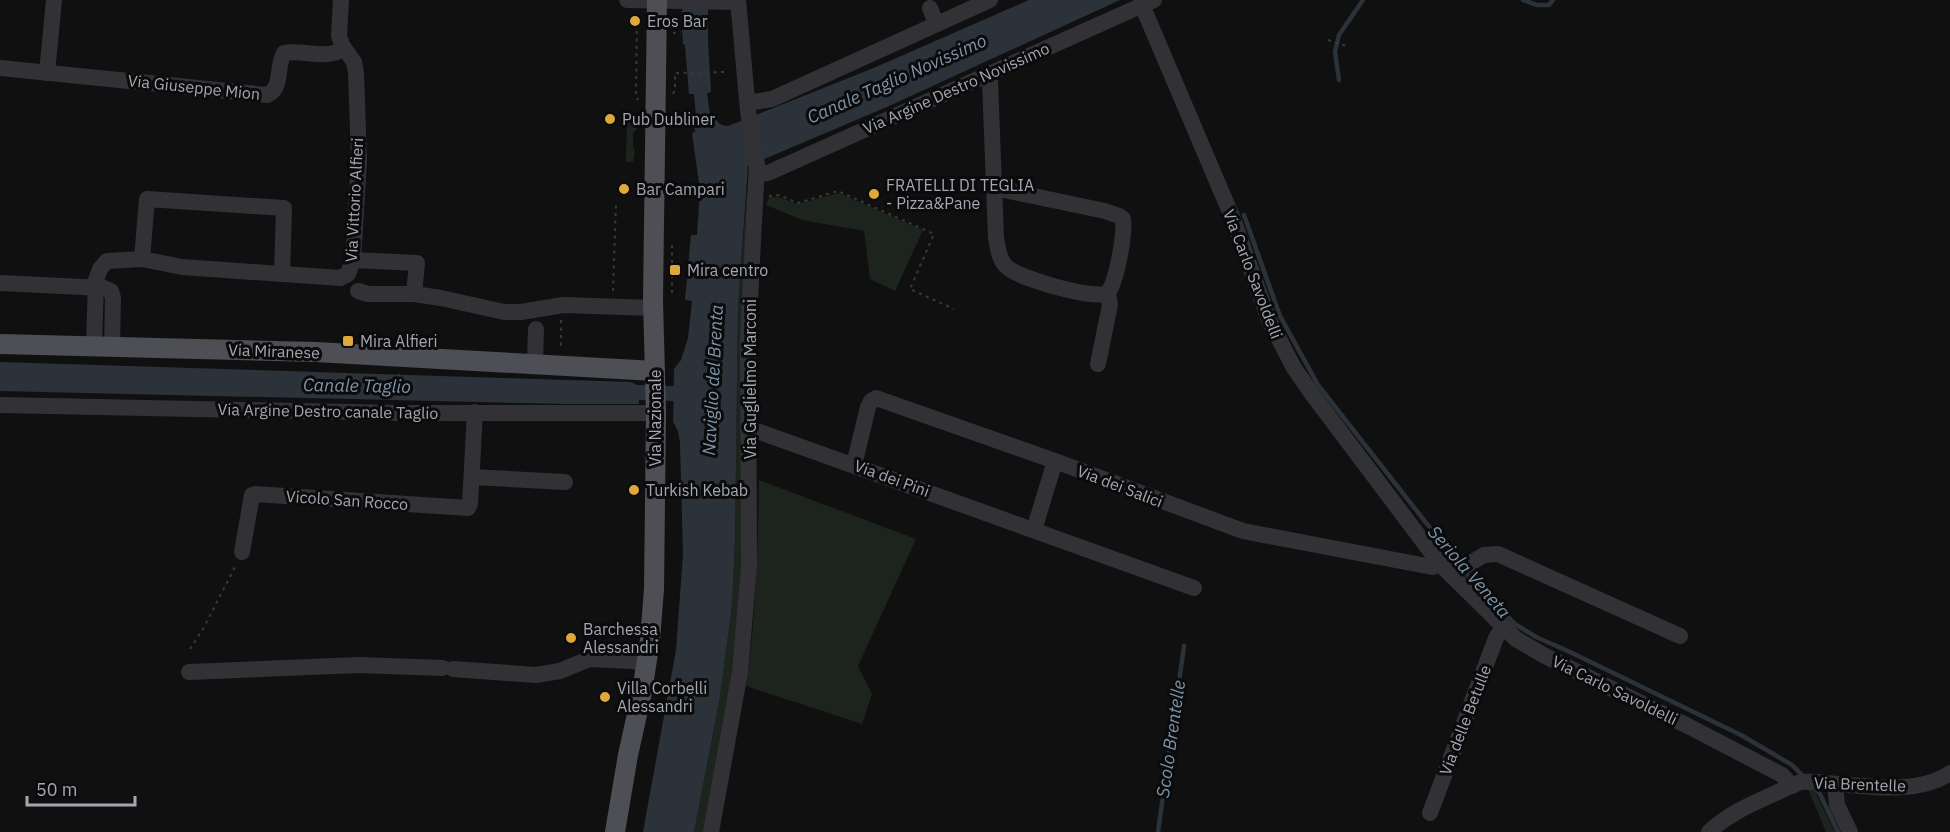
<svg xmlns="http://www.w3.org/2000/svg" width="1950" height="832" viewBox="0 0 1950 832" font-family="'IBM Plex Sans',sans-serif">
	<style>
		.green { fill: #1d241e }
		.water { fill: #2b3239 }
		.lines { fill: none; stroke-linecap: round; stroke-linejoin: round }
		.stream { stroke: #2b3239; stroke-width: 4.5 }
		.canal { stroke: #2b3239; stroke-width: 15 }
		.path { stroke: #38393d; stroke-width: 2; stroke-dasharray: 3 4.5; stroke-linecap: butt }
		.minor { stroke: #323236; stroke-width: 16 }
		.major { stroke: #4e4f55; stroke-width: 20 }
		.poi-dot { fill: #e0a83a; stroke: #0b0b0c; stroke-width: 2 }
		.labels { text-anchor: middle; stroke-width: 6; stroke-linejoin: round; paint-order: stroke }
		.poi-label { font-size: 16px; fill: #a3a7b1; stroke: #0b0b0c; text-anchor: start }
		.street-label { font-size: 16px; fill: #a3a7b1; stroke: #0b0b0c }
		.water-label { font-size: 18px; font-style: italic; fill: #7c94aa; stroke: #0b0b0c }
	</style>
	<rect width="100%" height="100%" fill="#101011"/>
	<g class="green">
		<path d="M 627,117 L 635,117 L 635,121 L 637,122 L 637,129 L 633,133 L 633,148 L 635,151 L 633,162 L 626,162 Z"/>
		<path d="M 747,190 L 749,203 L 741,625 L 705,832 L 694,832 L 720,697 L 732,605 L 735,542 L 738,306 Z"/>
		<path d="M 839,193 L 923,230 L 895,291 L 870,279 L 864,231 L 802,220 L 766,205 L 770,196 L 775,198 L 776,196 L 797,204 Z"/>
		<path d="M 759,480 L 916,539 L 858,666 L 872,694 L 862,724 L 746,686 C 756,618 758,549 759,480 Z"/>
		<path d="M 1808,789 L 1814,790 L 1835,832 L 1826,832 Z"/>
	</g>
	<g class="water">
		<path d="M 684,0 L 708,0 L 708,41 L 711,92 L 707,93 L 710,115 L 714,115 C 717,122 720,126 728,126 L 876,67 L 1029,0 L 1120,0 L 889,106 L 748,166 L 738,306 L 735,542 L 732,605 L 720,697 L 694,832 L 643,832 L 676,650 L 683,554 L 680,443 L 678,431 L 673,422 L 674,369 L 681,360 L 688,338 L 692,301 L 685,300 L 691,235 L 697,235 L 700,190 L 692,133 L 695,132 L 693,118 L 696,117 L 694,94 L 689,94 L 685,45 L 683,44 L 681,16 Z"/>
		<path d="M 0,362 L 631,382 L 639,386 L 639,404 L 566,404 L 0,391 Z"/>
	</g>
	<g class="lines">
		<g class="stream">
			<path d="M 1523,0 L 1537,5 L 1549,5 L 1553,0"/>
			<path d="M 1339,80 L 1335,52 L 1339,35 L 1363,0"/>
			<path d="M 1244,215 L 1280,316 L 1318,385 L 1467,575 L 1515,624 L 1536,637 L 1570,652 L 1741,735 L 1792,765 L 1804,777"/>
			<path d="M 1814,787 L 1820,794 L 1838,832"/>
			<path d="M 1158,832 L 1184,646"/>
		</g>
		<path class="canal" d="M 621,392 L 693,394"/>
		<g class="path">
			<path d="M 637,16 L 636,96 L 638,100"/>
			<path d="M 673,33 L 681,32"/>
			<path d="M 1328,40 L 1346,46"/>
			<path d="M 673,94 L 675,90 L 675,73 L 723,72 L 728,69"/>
			<path d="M 671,125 L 691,120 L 692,129"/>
			<path d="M 769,196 L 779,195 L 798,203 L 838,191 L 934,234 L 910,289 L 954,309"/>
			<path d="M 613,291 L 616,202"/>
			<path d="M 672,293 L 672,241"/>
			<path d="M 561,320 L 561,350"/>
			<path d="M 398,398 L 399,374"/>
			<path d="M 190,649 L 203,629 L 236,565"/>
		</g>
		<g class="minor">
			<path d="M 627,0 L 738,2"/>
			<path d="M 1142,5 L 1233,219 L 1269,320 L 1294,368 L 1312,394 L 1440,564 L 1516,639 L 1545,656 L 1690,727 L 1782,775 L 1792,786"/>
			<path d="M 930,8 L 936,23"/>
			<path d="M 0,68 L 267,95 C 283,89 276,66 284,53 C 304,49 327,61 344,48"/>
			<path d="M 47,73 L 54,0"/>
			<path d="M 988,74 L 990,81 L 996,238 C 998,248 999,261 1008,268 C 1022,279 1093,300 1108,293 C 1117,279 1125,235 1123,219 L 1119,216 L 1105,211 L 995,188"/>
			<path d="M 748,103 L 772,99 L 990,0"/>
			<path d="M 757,175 L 768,173 L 1154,0"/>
			<path d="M 142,259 L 147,199 L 284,208 L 282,274"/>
			<path d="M 353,260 L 417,263 L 414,294"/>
			<path d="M 0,283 L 104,288 L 111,291 L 113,298 L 112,347"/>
			<path d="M 358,291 L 368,294 L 414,294 L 441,298 L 504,312 L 521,312 L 563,305 L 653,308"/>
			<path d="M 94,346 L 96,280 L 100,269 L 107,261 L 142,259 L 182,267 L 340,278 L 348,274 L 353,260 L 359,160 L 356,73 L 354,62 L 342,45 L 339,36 L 341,0"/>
			<path d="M 535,363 L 536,329"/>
			<path d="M 1098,364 L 1110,305 L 1108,293"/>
			<path d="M 0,405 L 397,413 L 656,413"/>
			<path d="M 749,431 L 760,432 L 1194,588"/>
			<path d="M 854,465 L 868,407 L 871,401 L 876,398 L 1055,461 L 1243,531 L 1432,567 L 1440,564"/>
			<path d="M 472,477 L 565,482"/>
			<path d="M 1034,530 L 1055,461"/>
			<path d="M 242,552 L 252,495 L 255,494 L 468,508 L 470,504 L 475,412"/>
			<path d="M 1451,575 L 1484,555 L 1498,554 L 1680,636"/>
			<path d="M 453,669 L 536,675 L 560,671 L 589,659 L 632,661 L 645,664"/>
			<path d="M 189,672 L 359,665 L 443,668"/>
			<path d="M 1835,784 L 1837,805 L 1850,832"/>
			<path d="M 1430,813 L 1496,638 L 1503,627"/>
			<path d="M 711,832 L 740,672 L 749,567 L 748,339 L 757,164 L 748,111 L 738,0"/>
			<path d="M 1709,832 C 1730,812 1755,803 1780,791 C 1787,788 1794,784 1801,782 C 1814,781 1826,783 1838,784 C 1873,787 1919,794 1950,773"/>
		</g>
		<g class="major">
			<path d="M 0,344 L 316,352 L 655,371"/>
			<path d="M 615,832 L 628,755 L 642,692 L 650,640 L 654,589 L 656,413 L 653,300 L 657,0"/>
		</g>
	</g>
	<g class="poi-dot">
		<circle cx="635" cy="21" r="6"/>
		<circle cx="610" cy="119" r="6"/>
		<circle cx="624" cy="189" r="6"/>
		<circle cx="874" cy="194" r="6"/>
		<rect x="669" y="264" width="12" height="12" rx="3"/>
		<rect x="342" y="335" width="12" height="12" rx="3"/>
		<circle cx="634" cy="490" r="6"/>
		<circle cx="571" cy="638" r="6"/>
		<circle cx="605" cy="697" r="6"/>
	</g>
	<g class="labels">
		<g class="poi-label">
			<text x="647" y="27">Eros Bar</text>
			<text x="622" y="125">Pub Dubliner</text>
			<text x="886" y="191">FRATELLI DI TEGLIA<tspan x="886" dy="18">- Pizza&amp;Pane</tspan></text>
			<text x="636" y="195">Bar Campari</text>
			<text x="687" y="276">Mira centro</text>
			<text x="360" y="347">Mira Alfieri</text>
			<text x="646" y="496">Turkish Kebab</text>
			<text x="583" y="635">Barchessa<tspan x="583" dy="18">Alessandri</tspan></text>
			<text x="617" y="694">Villa Corbelli<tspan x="617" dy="18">Alessandri</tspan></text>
		</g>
		<g class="street-label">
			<text transform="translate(194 87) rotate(6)" y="6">Via Giuseppe Mion</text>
			<text transform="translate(956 88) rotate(-24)" y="6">Via Argine Destro Novissimo</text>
			<text transform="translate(354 200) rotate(-87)" y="6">Via Vittorio Alfieri</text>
			<text transform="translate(1253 274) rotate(69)" y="6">Via Carlo Savoldelli</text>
			<text transform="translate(274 351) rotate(2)" y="6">Via Miranese</text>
			<text transform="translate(750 379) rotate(-90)" y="6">Via Guglielmo Marconi</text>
			<text transform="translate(328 411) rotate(1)" y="6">Via Argine Destro canale Taglio</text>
			<text transform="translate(655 418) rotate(-90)" y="6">Via Nazionale</text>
			<text transform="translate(892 478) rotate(20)" y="6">Via dei Pini</text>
			<text transform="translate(1120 486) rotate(21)" y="6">Via dei Salici</text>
			<text transform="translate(347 500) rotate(4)" y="6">Vicolo San Rocco</text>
			<text transform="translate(1615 690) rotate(26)" y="6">Via Carlo Savoldelli</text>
			<text transform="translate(1465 720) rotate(-69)" y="6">Via delle Betulle</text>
			<text transform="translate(1860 784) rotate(2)" y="6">Via Brentelle</text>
		</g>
		<g class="water-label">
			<text transform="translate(897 79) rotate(-24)" y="6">Canale Taglio Novissimo</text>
			<text transform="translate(713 380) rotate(-87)" y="6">Naviglio del Brenta</text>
			<text transform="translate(357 386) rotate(1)" y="6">Canale Taglio</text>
			<text transform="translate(1469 572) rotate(49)" y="6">Seriola Veneta</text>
			<text transform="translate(1171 739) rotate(-82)" y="6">Scolo Brentelle</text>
		</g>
	</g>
	<path d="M27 796v9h108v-9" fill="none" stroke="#a3a7b1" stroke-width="3"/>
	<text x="36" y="796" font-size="18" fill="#a3a7b1" stroke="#0b0b0c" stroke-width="4.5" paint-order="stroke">50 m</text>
</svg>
